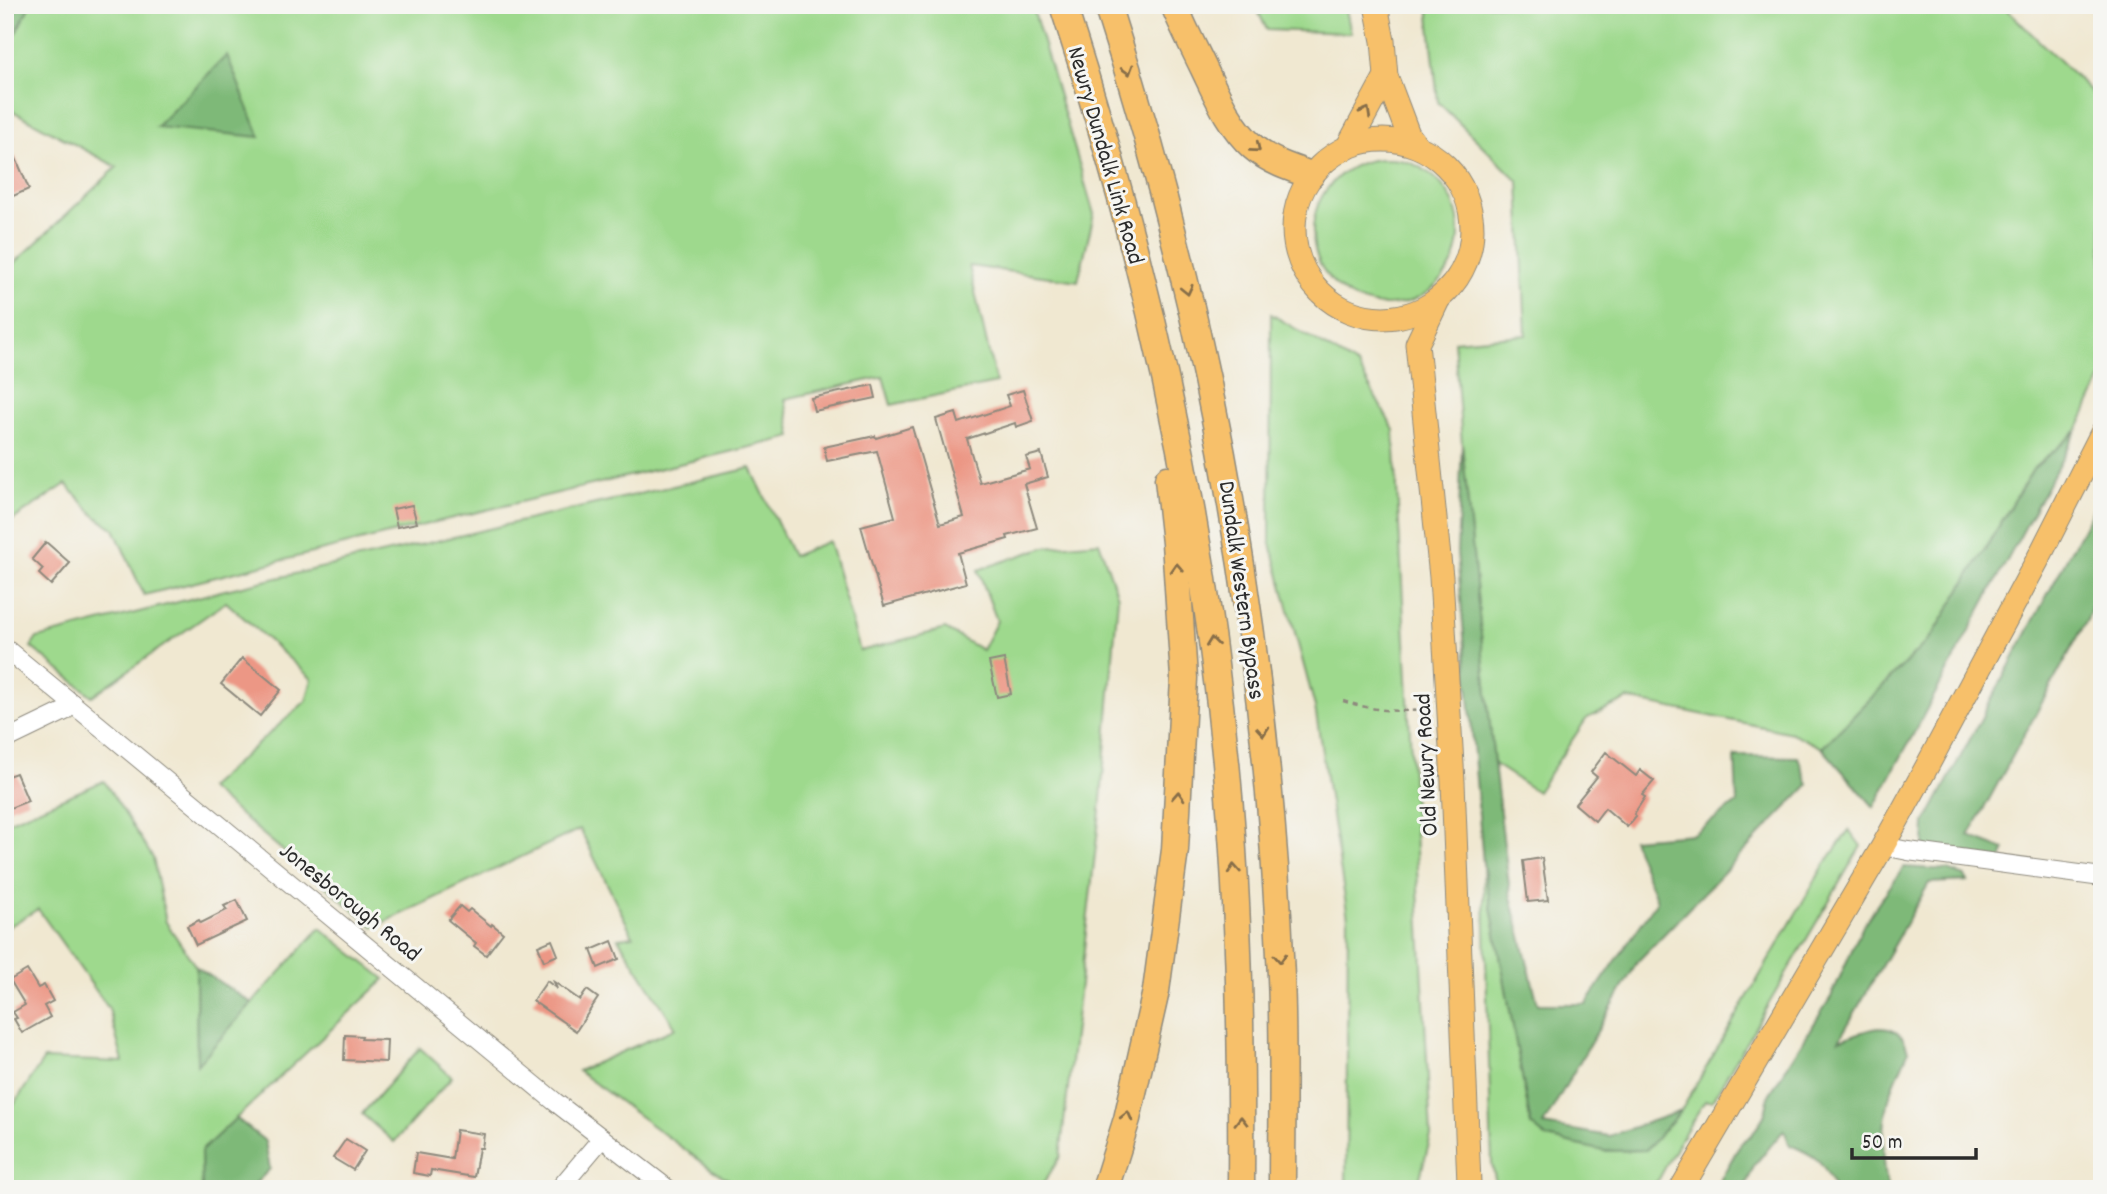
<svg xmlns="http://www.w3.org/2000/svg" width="2107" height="1194" viewBox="0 0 2107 1194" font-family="Dekko,sans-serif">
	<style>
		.green { fill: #9ed98d; stroke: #64825c; stroke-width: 2 }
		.forest { fill: #7eb978; stroke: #547252; stroke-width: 2 }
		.building { fill: #ec9785 }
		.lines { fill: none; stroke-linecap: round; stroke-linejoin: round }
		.minor-casing { stroke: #8e8a7e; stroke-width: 20 }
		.major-casing { stroke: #8e8a7e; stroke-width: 25 }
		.highway-casing { stroke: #8e8a7e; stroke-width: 29 }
		.path { stroke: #8e8a7e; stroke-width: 2.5; stroke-dasharray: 5 5; stroke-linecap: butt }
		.minor { stroke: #fff; stroke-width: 18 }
		.major { stroke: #f7c06b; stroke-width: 23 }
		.highway { stroke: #f7c06b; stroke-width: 26 }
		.oneway { stroke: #876e48 }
		.labels { text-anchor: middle; stroke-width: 6; stroke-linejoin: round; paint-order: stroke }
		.street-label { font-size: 24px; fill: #2b2b2b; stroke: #f6f6f2 }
	</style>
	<rect width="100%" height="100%" fill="#f6f6f2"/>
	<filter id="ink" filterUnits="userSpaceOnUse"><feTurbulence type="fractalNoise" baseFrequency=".0143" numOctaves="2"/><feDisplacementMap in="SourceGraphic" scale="14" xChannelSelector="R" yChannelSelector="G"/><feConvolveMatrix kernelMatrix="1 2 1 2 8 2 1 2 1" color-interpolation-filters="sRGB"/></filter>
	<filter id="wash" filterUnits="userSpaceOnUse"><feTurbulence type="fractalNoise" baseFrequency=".00686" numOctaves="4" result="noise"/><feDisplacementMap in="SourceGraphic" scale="28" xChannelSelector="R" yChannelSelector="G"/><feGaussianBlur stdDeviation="1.57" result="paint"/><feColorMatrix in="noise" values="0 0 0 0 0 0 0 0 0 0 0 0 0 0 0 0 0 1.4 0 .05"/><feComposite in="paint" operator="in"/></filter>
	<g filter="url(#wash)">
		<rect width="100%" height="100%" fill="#f0e8d1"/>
		<g class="green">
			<path d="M 30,5 L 1032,5 L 1094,214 L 1078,281 L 969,266 L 996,383 L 891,405 L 883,377 L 785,399 L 792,437 L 424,525 L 144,595 L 114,529 L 95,516 L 66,484 L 5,525 L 5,272 L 117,167 L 5,107 L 5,50 L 7,50 Z"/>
			<path d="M 1255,5 L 1345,5 L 1351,33 L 1267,30 Z"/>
			<path d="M 1428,5 L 2002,5 L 2102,102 L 2102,378 L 2077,431 L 2034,468 L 1933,635 L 1822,748 L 1792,733 L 1628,699 L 1587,718 L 1537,792 L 1494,764 L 1462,444 L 1454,341 L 1526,335 L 1519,182 L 1438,102 Z"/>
			<circle cx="1386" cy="232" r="73"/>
			<path d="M 1271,314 L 1358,366 L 1394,430 L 1431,1136 L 1417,1189 L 1346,1189 L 1348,918 L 1315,707 L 1270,540 Z"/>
			<path d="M 751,468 L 793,556 L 829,541 L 860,651 L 945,629 L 982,650 L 997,621 L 978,570 L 1045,547 L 1099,542 L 1118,597 L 1100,811 L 1060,1157 L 1040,1189 L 745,1189 L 714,1171 L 578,1071 L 676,1028 L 618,938 L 633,936 L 580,829 L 374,927 L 208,788 L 306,701 L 312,679 L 226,602 L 92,696 L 31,647 L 37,638 L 225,590 Z"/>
			<path d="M 104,781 L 153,858 L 166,922 L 196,967 L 197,1064 L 320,928 L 385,979 L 201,1151 L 202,1189 L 5,1189 L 5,1114 L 7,1115 L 44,1059 L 123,1062 L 109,1009 L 38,909 L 5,929 L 5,823 Z"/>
			<path d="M 1849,830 L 1861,846 L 1712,1101 L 1705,1101 L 1680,1140 L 1659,1179 L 1650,1189 L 1497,1189 L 1492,1164 L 1483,863 L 1531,1125 L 1604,1151 L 1646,1150 L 1681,1111 L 1823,867 Z"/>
			<path d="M 420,1048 L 452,1077 L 394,1142 L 362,1114 Z"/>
		</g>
		<g class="forest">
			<path d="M 5,5 L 30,5 L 7,51 L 5,50 Z"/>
			<path d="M 227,55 L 260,137 L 156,127 Z"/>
			<path d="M 2077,431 L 1874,807 L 1822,748 L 1933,635 L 2034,468 Z"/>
			<path d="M 1462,444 L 1494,764 L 1510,893 L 1538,1004 L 1586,1004 L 1657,901 L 1632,839 L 1693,834 L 1737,803 L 1735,756 L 1798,757 L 1808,785 L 1638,961 L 1543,1125 L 1609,1136 L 1681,1111 L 1646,1150 L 1604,1151 L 1547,1138 L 1531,1125 L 1483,863 L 1457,552 Z"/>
			<path d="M 2102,493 L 2102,576 L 2087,620 L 1969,836 L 2005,850 L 2001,861 L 1924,846 L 1925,823 Z"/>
			<path d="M 1904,867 L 1948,870 L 1965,876 L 1968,881 L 1929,883 L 1839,1040 C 1858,1035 1884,1018 1902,1037 C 1905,1040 1907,1048 1908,1052 C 1902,1067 1893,1083 1889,1099 C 1882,1128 1882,1160 1888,1189 L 1834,1189 C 1824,1161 1817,1156 1790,1145 L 1784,1130 L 1755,1164 L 1744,1189 L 1715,1189 L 1741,1143 L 1752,1135 L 1765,1114 L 1769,1095 L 1831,997 L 1863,925 Z"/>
			<path d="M 196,967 L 252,1003 L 197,1065 Z"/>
			<path d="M 236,1118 L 265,1141 L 270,1169 L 250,1189 L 202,1189 L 201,1151 Z"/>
		</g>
		<g id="blocks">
			<g class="building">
				<path d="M 15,156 L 29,189 L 11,197 L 5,184 L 5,161 Z"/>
				<path d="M 873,385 L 876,398 L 814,411 L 811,398 Z"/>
				<path d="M 1023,390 L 1033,421 L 1016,427 L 1015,423 L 967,439 L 980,483 L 1030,469 L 1026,457 L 1041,453 L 1048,477 L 1024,484 L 1037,528 L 1007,536 L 1008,539 L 958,553 L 966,583 L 884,606 L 861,526 L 895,517 L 877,451 L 827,461 L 824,447 L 875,436 L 876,438 L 912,427 L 940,524 L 964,517 L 936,419 L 956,413 L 959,423 L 1010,406 L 1006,395 Z"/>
				<path d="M 412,505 L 417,523 L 397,527 L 393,509 Z"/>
				<path d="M 46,542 L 70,563 L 51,585 L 39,574 L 43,569 L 32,559 Z"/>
				<path d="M 242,658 L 281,690 L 260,716 L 221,684 Z"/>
				<path d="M 1004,659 L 1011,694 L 997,697 L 989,662 Z"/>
				<path d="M 1606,752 L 1636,776 L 1640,770 L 1654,781 L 1642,795 L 1645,797 L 1634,814 L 1636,816 L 1627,827 L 1605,808 L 1595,821 L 1575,804 L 1597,777 L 1591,772 Z"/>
				<path d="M 16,773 L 28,801 L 5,810 L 5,777 Z"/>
				<path d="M 1542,858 L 1548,900 L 1528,902 L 1523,861 Z"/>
				<path d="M 237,900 L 247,921 L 196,945 L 187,926 L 199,920 L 201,923 L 227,910 L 224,906 Z"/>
				<path d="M 460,906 L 467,912 L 470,909 L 491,926 L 492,924 L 503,933 L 486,955 L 474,946 L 476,943 L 448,920 Z"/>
				<path d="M 552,940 L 558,955 L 544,961 L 538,946 Z"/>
				<path d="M 612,941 L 619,959 L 598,968 L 591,950 Z"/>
				<path d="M 27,970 L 38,988 L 44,985 L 53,1001 L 44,1006 L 50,1017 L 22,1033 L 14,1019 L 17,1018 L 13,1012 L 25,1005 L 10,980 Z"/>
				<path d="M 547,981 L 557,989 L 554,982 L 580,1000 L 587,990 L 598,998 L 576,1031 L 533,1001 Z"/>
				<path d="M 345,1035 L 362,1036 L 361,1039 L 387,1040 L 386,1062 L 344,1060 Z"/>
				<path d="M 456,1130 L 484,1134 L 482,1148 L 479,1148 L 474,1177 L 431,1170 L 430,1176 L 413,1173 L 416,1153 L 452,1159 Z"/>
				<path d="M 346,1139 L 365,1151 L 353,1170 L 333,1158 Z"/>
			</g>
		</g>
	</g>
	<g filter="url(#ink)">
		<use href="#blocks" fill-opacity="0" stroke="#8e8a7e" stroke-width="2"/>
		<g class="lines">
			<g class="minor-casing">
				<g id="minor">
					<path d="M 5,648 L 554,1101 L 668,1189"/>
					<path d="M 5,740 L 65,711 L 72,703"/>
					<path d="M 1883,846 L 1908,851 L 2102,877"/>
					<path d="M 559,1189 L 602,1138"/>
				</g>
			</g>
			<g class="major-casing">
				<g id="major">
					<path d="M 1376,5 L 1383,41 L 1386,76 L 1408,134 L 1417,146"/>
					<circle cx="1383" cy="229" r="89"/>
					<path d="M 1347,148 L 1386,76"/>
					<path d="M 1438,300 L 1417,344 L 1441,577 L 1453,782 L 1469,1184 L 1468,1189"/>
					<path d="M 1681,1189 L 1883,846 L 1925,770 L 2037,561 L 2102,433"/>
				</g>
			</g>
			<g class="highway-casing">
				<g id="highway">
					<path d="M 1063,5 C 1146,260 1207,529 1229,796 C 1240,927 1242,1058 1241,1189"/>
					<path d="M 1107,5 C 1209,319 1268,647 1281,977 C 1284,1048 1282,1118 1282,1189"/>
					<path d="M 1174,5 C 1183,27 1194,48 1204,69 C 1217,96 1230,127 1253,147 C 1269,161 1290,168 1311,175"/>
					<path d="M 1105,1189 L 1127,1119 L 1156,991 L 1175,850 L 1184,678 L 1175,543 L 1168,479"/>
				</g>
			</g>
			<path class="path" d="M 1343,701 C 1377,711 1392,712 1428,710"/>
			<use href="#minor" class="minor"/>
			<use href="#major" class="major"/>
			<use href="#highway" class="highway"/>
		</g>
		<defs><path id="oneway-chevron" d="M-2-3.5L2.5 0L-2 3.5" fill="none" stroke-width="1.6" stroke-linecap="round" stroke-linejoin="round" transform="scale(1.75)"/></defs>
		<g class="oneway">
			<use href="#oneway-chevron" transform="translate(1128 70) rotate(73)"/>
			<use href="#oneway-chevron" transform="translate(1366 112) rotate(-61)"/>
			<use href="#oneway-chevron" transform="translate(1256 148) rotate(40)"/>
			<use href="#oneway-chevron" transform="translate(1187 290) rotate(77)"/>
			<use href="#oneway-chevron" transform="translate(1177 568) rotate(-93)"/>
			<use href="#oneway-chevron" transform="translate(1212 642) rotate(-97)"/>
			<use href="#oneway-chevron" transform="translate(1263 731) rotate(85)"/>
			<use href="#oneway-chevron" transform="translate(1178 796) rotate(-87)"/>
			<use href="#oneway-chevron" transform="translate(1234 869) rotate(-94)"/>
			<use href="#oneway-chevron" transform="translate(1280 958) rotate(86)"/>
			<use href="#oneway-chevron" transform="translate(1127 1116) rotate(-76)"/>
			<use href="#oneway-chevron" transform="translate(1241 1121) rotate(-90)"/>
		</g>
	</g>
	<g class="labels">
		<g class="street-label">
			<text transform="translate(1107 155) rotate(74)" y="8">Newry Dundalk Link Road</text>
			<text transform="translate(1243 590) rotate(82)" y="8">Dundalk Western Bypass</text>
			<text transform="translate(1425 765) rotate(-93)" y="8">Old Newry Road</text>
			<text transform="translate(351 901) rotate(39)" y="8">Jonesborough Road</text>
		</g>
	</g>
	<rect width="2107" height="1194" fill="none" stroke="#f6f6f2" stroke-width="28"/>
	<path d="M1852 1148v10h124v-10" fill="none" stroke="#2b2b2b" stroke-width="3.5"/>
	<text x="1862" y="1148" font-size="21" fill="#2b2b2b" stroke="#f6f6f2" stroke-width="5" paint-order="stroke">50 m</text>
</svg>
